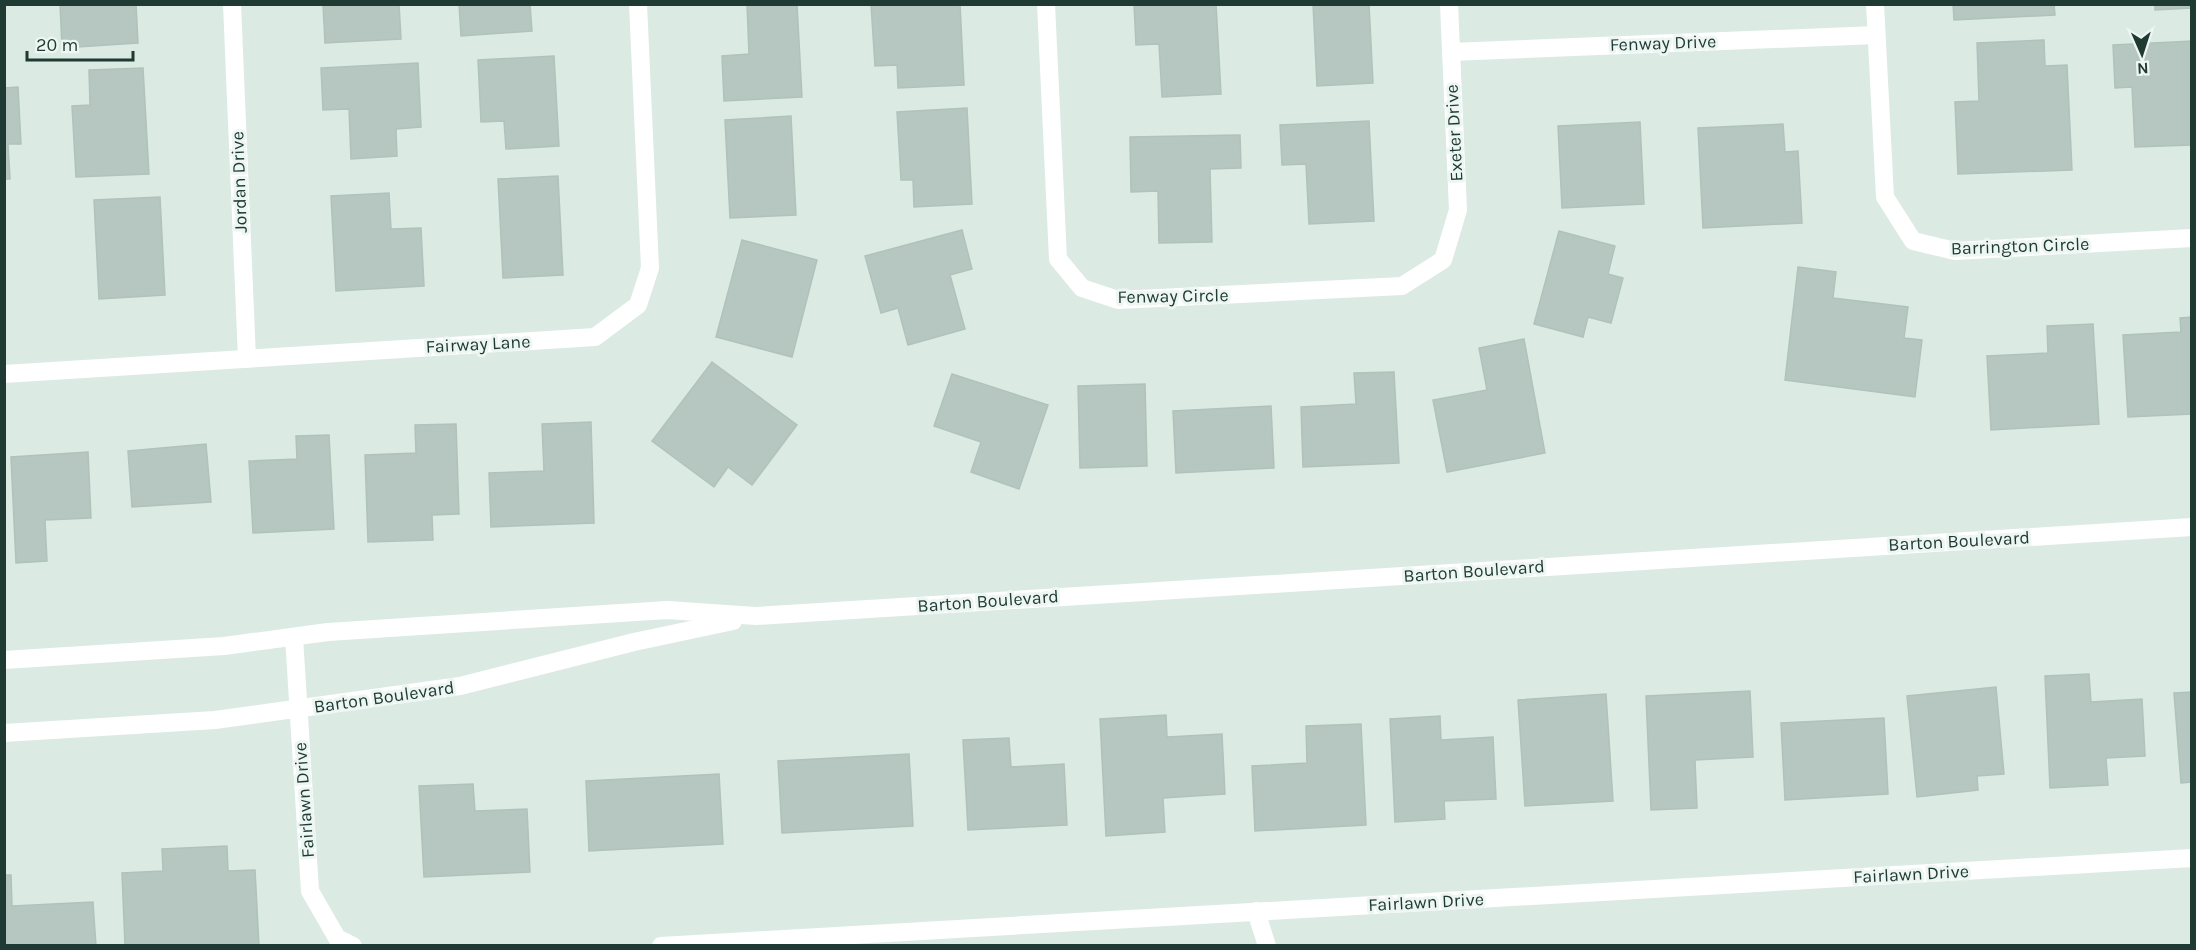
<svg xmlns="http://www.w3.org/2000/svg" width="2196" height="950" viewBox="0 0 2196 950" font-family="Karla,sans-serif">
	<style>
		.building { fill: #b5c7c0; stroke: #afc3bb; stroke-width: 1.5 }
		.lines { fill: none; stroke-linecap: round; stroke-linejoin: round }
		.minor { stroke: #fff; stroke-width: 18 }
		.labels { text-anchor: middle; stroke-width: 6; stroke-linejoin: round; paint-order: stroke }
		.street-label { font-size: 18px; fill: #1e3a32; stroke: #edf6f2 }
	</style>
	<rect width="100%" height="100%" fill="#dceae4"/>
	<g class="building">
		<path d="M 60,4 L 136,4 L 138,43 L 62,48 Z"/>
		<path d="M 323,4 L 399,4 L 401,39 L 325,43 Z"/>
		<path d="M 459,4 L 530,4 L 532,31 L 461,36 Z"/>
		<path d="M 747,4 L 797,4 L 802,97 L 724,101 L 722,56 L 749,54 Z"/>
		<path d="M 871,4 L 960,4 L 964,85 L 898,88 L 897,65 L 875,66 Z"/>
		<path d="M 1134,4 L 1216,4 L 1221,94 L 1162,97 L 1159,44 L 1136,45 Z"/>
		<path d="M 1313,4 L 1369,4 L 1373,83 L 1317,86 Z"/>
		<path d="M 1953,4 L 2054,4 L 2055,15 L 1954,20 Z"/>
		<path d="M 2155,4 L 2192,4 L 2192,8 L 2155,10 Z"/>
		<path d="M 2044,40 L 2045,66 L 2067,65 L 2072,170 L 1958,174 L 1955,102 L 1979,101 L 1977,43 Z"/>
		<path d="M 2192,41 L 2192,145 L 2135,147 L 2132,87 L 2115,88 L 2113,45 Z"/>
		<path d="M 554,56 L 559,146 L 506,149 L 504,121 L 481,122 L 478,60 Z"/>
		<path d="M 418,63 L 421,127 L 396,129 L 397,156 L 351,159 L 349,109 L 323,110 L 321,68 Z"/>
		<path d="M 143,68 L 149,174 L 76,177 L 72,106 L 90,105 L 89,70 Z"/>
		<path d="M 18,87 L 21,144 L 8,144 L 10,179 L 4,179 L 4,88 Z"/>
		<path d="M 967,108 L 972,204 L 914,207 L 913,180 L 901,180 L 897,112 Z"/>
		<path d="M 791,116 L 796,215 L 730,218 L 725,120 Z"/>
		<path d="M 1369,121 L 1374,221 L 1309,224 L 1306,164 L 1282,165 L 1280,125 Z"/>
		<path d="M 1640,122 L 1644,204 L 1562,208 L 1558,126 Z"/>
		<path d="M 1783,124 L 1785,152 L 1798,151 L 1802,223 L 1703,228 L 1698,128 Z"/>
		<path d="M 1240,135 L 1241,168 L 1210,169 L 1212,242 L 1159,243 L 1158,191 L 1131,192 L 1130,137 Z"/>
		<path d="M 558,176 L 563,275 L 503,278 L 498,179 Z"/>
		<path d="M 389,193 L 391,229 L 421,228 L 424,286 L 336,291 L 331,196 Z"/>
		<path d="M 160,197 L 165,295 L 99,299 L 94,200 Z"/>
		<path d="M 962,230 L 972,269 L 950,275 L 965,329 L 908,345 L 898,308 L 881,313 L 865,256 Z"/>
		<path d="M 1559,231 L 1615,246 L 1608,274 L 1623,278 L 1611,323 L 1588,317 L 1583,337 L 1534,324 Z"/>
		<path d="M 742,240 L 817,260 L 792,357 L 716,337 Z"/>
		<path d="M 1798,267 L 1836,272 L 1833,298 L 1908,307 L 1904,338 L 1922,340 L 1915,397 L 1785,380 Z"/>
		<path d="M 2192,317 L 2192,414 L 2128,417 L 2123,335 L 2181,332 L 2180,318 Z"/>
		<path d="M 2093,324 L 2099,424 L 1991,430 L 1987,356 L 2048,353 L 2047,326 Z"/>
		<path d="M 1524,339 L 1545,453 L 1447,472 L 1433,400 L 1487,390 L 1479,348 Z"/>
		<path d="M 712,362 L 797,425 L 752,485 L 728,467 L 714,487 L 652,441 Z"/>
		<path d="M 1394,372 L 1399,463 L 1303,467 L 1301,407 L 1356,404 L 1354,373 Z"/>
		<path d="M 952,374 L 1048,405 L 1019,489 L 971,472 L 981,442 L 934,426 Z"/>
		<path d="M 1145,384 L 1147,466 L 1080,468 L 1078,386 Z"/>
		<path d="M 1271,406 L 1274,468 L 1176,473 L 1173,411 Z"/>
		<path d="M 591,422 L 594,523 L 491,527 L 489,473 L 544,471 L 542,424 Z"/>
		<path d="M 456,424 L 459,514 L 432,515 L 433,540 L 368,542 L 365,455 L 416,453 L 415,425 Z"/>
		<path d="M 329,435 L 334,529 L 253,533 L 249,461 L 297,459 L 296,436 Z"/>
		<path d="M 206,444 L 211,502 L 132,507 L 128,451 Z"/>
		<path d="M 88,452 L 91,518 L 45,520 L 47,561 L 16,563 L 11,457 Z"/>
		<path d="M 2089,674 L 2091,702 L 2142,699 L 2145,756 L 2106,758 L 2108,785 L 2050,788 L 2045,676 Z"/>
		<path d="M 1996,687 L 2004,774 L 1977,776 L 1978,790 L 1917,797 L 1907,696 Z"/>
		<path d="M 1750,691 L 1753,757 L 1695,760 L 1697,808 L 1651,810 L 1646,696 Z"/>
		<path d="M 2192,692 L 2192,782 L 2181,783 L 2174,693 Z"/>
		<path d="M 1606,694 L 1613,801 L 1525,806 L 1518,700 Z"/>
		<path d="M 1166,715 L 1167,737 L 1222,734 L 1225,794 L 1163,798 L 1165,832 L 1106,836 L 1100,719 Z"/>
		<path d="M 1440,716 L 1441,740 L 1493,737 L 1496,799 L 1444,801 L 1445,819 L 1395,822 L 1390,719 Z"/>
		<path d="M 1884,718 L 1888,794 L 1785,800 L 1781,723 Z"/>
		<path d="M 1361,724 L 1366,825 L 1255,831 L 1252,766 L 1307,763 L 1306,726 Z"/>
		<path d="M 1009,738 L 1011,767 L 1064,764 L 1067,825 L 968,830 L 963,740 Z"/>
		<path d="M 909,754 L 913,826 L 782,833 L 778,761 Z"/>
		<path d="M 719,774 L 723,844 L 589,851 L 586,781 Z"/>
		<path d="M 473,784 L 475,811 L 527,809 L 530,872 L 424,877 L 419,786 Z"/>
		<path d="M 227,846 L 228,871 L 255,870 L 259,946 L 125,946 L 122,873 L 163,871 L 162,849 Z"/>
		<path d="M 4,875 L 11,875 L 12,906 L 93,902 L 96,946 L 4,946 Z"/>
	</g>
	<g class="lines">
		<g class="minor">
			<path d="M 232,4 L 247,359"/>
			<path d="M 1046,4 L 1058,259 L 1082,288 L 1118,300 L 1402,286 L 1443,260 L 1458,210 L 1449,4"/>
			<path d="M 1875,4 L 1885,197 L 1913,241 L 1955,251 L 2192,238"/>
			<path d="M 1451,52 L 1876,35"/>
			<path d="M 4,374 L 595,337 L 638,305 L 650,268 L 638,4"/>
			<path d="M 294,637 L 310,891 L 337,938 L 353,946"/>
			<path d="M 4,660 L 224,646 L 328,632 L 667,610 L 756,616 L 2192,527"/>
			<path d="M 4,733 L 215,720 L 460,686 L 634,642 L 733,621"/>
			<path d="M 1256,911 L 1267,946"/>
			<path d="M 661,946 L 2192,858"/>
		</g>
	</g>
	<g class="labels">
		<g class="street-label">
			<text transform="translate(1663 43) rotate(-2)" y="6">Fenway Drive</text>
			<text transform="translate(1454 133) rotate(-93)" y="6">Exeter Drive</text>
			<text transform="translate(239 182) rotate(-92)" y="6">Jordan Drive</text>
			<text transform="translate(2020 246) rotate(-2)" y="6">Barrington Circle</text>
			<text transform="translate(1173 296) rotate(-1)" y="6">Fenway Circle</text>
			<text transform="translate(478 344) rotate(-3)" y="6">Fairway Lane</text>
			<text transform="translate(1959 541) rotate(-3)" y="6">Barton Boulevard</text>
			<text transform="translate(1474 571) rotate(-4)" y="6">Barton Boulevard</text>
			<text transform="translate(988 601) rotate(-4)" y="6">Barton Boulevard</text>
			<text transform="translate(384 697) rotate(-8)" y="6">Barton Boulevard</text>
			<text transform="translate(304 800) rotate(-94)" y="6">Fairlawn Drive</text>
			<text transform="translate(1911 874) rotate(-3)" y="6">Fairlawn Drive</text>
			<text transform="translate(1426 902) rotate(-3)" y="6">Fairlawn Drive</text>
		</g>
	</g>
	<rect width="2196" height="950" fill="none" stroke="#1e3a32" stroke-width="12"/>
	<g transform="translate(2142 54) rotate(177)" stroke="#edf6f2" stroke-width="4.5" paint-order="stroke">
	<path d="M0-4.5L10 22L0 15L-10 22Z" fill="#1e3a32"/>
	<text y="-9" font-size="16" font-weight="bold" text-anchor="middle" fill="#1e3a32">N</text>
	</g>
	<path d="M27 51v9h106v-9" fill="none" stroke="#1e3a32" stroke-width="3"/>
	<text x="36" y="51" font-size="18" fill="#1e3a32" stroke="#edf6f2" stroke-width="4.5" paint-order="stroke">20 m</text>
</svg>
